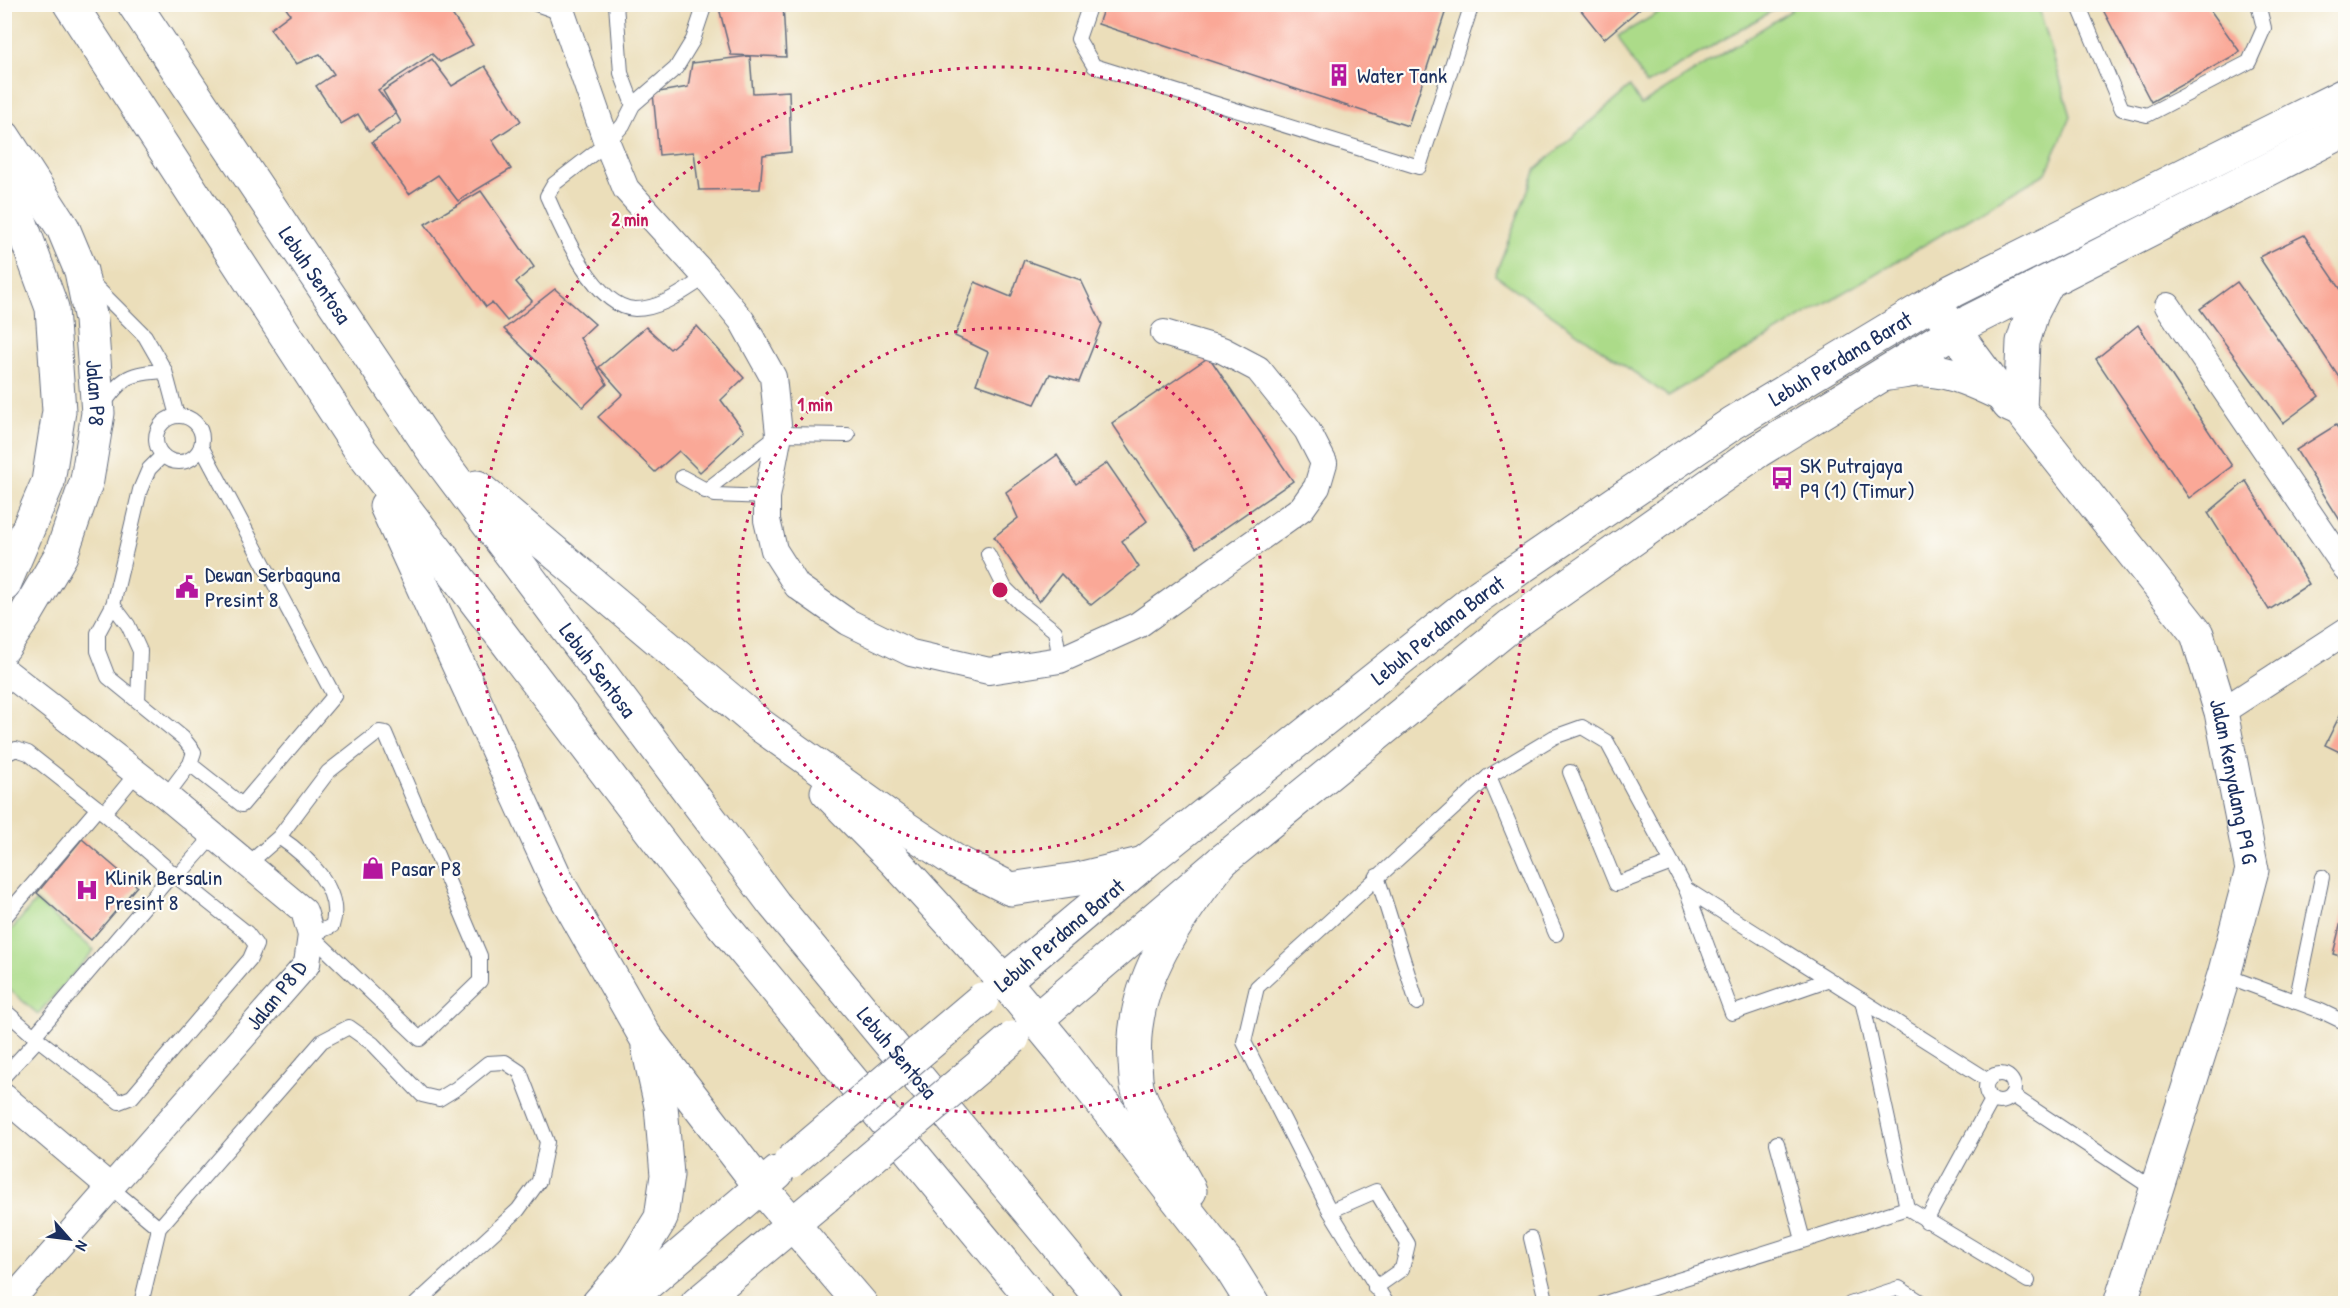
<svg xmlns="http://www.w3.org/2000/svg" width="2350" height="1308" viewBox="0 0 2350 1308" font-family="'Patrick Hand',sans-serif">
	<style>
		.green { fill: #acdb89; stroke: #648574; stroke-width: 1.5 }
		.building { fill: #faa897 }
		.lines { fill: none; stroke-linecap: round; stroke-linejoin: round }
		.lane-casing { stroke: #646c7e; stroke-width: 16 }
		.street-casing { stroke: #646c7e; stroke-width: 28 }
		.secondary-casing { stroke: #646c7e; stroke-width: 35 }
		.primary-casing { stroke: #646c7e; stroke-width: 35 }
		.lane { stroke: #fff; stroke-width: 14 }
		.street { stroke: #fff; stroke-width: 26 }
		.secondary { stroke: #fff; stroke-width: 33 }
		.primary { stroke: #fff; stroke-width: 33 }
		.primary-bridge-casing { stroke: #646c7e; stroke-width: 35; stroke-linecap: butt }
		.primary-bridge { stroke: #fff; stroke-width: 33 }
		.ring { fill: none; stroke: #c2185b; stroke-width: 3; stroke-dasharray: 3 6 }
		.labels { text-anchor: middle; stroke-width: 4.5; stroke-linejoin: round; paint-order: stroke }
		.poi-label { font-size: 22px; fill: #1b2f5e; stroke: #fdfcf7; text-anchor: start }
		.street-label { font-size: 22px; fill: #1b2f5e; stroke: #fdfcf7 }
		.centre { fill: #c2185b; stroke: #fdfcf7; stroke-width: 3 }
		.ring-label { font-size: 18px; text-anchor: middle; font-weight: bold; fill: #c2185b; stroke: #fdfcf7; stroke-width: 4.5; stroke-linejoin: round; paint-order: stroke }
	</style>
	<rect width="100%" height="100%" fill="#fdfcf7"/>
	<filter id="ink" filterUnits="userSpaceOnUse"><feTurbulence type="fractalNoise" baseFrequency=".0167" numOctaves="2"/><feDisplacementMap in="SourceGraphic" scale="12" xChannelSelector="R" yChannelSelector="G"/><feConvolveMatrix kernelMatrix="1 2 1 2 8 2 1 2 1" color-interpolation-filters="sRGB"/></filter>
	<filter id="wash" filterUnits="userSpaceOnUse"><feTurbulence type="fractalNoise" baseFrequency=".008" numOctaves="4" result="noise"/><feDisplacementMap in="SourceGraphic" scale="24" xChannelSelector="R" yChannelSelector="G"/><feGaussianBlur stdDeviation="1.35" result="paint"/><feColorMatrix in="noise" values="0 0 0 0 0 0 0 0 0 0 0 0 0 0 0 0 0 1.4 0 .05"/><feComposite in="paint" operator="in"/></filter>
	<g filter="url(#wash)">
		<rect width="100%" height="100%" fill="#ebdeba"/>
		<g class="green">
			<path d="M 1782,5 L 1646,85 L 1618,36 L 1672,5 Z"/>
			<path d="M 1790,5 L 2038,5 L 2071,116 L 2046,173 L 1668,396 L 1495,275 L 1536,169 L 1630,87 L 1641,105 L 1792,10 Z"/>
			<path d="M 36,901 L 94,950 L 38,1014 L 4,985 L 5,937 Z"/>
		</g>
		<g id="blocks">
			<g class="building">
				<path d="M 283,4 L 445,4 L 473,45 L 440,62 L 432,54 L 378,90 L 396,113 L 369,132 L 358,114 L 341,124 L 316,86 L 334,74 L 320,54 L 296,64 L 270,29 L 290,14 Z"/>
				<path d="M 718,4 L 783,4 L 786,57 L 731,55 Z"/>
				<path d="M 1105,4 L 1448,4 L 1408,126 L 1098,24 Z"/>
				<path d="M 1576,4 L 1645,4 L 1604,39 Z"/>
				<path d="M 2100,4 L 2206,4 L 2240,52 L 2151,102 Z"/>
				<path d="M 750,56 L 753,93 L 789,91 L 791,152 L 763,155 L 760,189 L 699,190 L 694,152 L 659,155 L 653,93 L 688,87 L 692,63 Z"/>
				<path d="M 432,59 L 452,86 L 485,66 L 521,121 L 492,140 L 511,169 L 458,201 L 438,175 L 409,194 L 372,142 L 401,122 L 383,91 Z"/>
				<path d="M 481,191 L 534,267 L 516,282 L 532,301 L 507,321 L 492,303 L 486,307 L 425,224 Z"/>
				<path d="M 2304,235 L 2346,297 L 2346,388 L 2259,257 Z"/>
				<path d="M 1024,260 L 1081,280 L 1102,324 L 1079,382 L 1050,374 L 1035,404 L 976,384 L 988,352 L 955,336 L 975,282 L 1011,297 Z"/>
				<path d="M 2237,282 L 2319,396 L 2283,423 L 2200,309 Z"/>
				<path d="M 555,289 L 595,324 L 580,338 L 607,384 L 583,407 L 504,329 Z"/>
				<path d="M 2138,325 L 2232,466 L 2189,498 L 2096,359 Z"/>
				<path d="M 697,326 L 744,378 L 721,400 L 744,431 L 700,472 L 679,451 L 655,472 L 598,417 L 623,394 L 599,367 L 646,327 L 670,349 Z"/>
				<path d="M 1209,357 L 1293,481 L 1196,548 L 1112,423 Z"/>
				<path d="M 2336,425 L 2346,441 L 2346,530 L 2296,450 Z"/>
				<path d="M 1057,455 L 1076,484 L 1107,463 L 1147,521 L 1122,541 L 1139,567 L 1091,605 L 1061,574 L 1039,602 L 994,537 L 1018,518 L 1006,492 Z"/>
				<path d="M 2246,481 L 2309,584 L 2269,610 L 2208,513 Z"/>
				<path d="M 2346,703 L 2346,755 L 2325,745 Z"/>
				<path d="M 82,839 L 137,886 L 91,940 L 37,893 Z"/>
				<path d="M 2345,906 L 2346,906 L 2346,958 L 2333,954 Z"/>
			</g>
		</g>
	</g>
	<g filter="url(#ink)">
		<use href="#blocks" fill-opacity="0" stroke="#646c7e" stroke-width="1.5"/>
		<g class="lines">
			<g class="lane-casing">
				<g id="lane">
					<path d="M 536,4 L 561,13"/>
					<path d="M 616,4 L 621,73 L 633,105"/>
					<path d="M 702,4 L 703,10 L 693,40 L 676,68 L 633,105 L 623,125 L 607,143 L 554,184 L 547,196 C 561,228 595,308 635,309 C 662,309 685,290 706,277"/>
					<path d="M 1090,4 L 1078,39 L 1094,66 L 1419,167 L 1472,4"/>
					<path d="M 2078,4 L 2122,109 L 2147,115 L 2249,62 L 2264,28 L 2258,4"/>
					<path d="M 90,281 L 145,336 L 165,371 L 177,416"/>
					<path d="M 103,405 C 123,376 130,373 165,371"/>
					<circle cx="179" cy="439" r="23"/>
					<path d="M 162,456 L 149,469 L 140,490 L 113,605 L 98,633 L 98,651 L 108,677 L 183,738 L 194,752 L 190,764 L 166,796"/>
					<path d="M 682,477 L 715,495 L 767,497"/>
					<path d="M 705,491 L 779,434 L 848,435"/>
					<path d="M 988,554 L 1005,588 L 1021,604 L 1055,631 L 1060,660"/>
					<path d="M 113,605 L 128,625 L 140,651 L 138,701"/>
					<path d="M 4,755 L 16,749 L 28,753 L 104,813 L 177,877 L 247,933 L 256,945 L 250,959 L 132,1097 L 119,1102 L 34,1036 L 4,1010"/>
					<path d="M 190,764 L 242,805 L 334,696 L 201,446"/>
					<path d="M 1570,772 L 1616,884 L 1672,863"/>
					<path d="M 1489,776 L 1556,934"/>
					<path d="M 104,813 L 136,774"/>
					<path d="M 247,865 L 279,837 L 328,772 L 379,732 L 385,733 L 480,956 L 480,981 L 420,1039 L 311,935 L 332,926 C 344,890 306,855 279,837"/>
					<path d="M 1377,876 L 1417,1003"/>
					<path d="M 177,877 L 214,835"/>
					<path d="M 1686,889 L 1732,1013 L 1827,980"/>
					<path d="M 4,918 L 98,808"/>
					<path d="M 2224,975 L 2321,1011 L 2346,1023"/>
					<path d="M 1862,1000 L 1907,1208"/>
					<path d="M 2296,1002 L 2322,877"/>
					<path d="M 34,1036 L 173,873"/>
					<circle cx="2000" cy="1088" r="14"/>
					<path d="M 4,1076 L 38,1039"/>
					<path d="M 2012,1095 L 2155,1190"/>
					<path d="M 1777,1143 L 1803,1240"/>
					<path d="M 110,1187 L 159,1228"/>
					<path d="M 1330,1211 L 1376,1191 L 1408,1244 L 1402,1269 L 1375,1288"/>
					<path d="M 1926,1221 L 1992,1100"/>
					<path d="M 1531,1238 L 1547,1304"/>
					<path d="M 141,1304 L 159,1228 L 322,1041 L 349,1027 L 373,1044 L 422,1095 L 439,1099 L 457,1088 L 488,1063 L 505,1062 L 520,1072 L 547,1142 L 539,1181 L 518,1210 L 416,1304"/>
					<path d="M 1387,1304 L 1330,1211 L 1244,1042 L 1257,987 L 1489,776 L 1554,737 L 1582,727 L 1607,742 L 1686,889 L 1988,1080"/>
					<path d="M 1602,1304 L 1907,1208 L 2028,1281"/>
					<path d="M 1850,1304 L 1899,1288 L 1924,1304"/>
				</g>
			</g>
			<g class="street-casing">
				<g id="street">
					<path d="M 559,4 L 607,143 L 626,189 L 706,277 L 742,321 L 773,377 L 779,434 L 767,497 L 767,520 L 774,550 L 797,586 L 848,622 L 911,653 L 989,671 L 1060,660 L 1138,625 L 1302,508 L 1317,487 L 1324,463 L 1307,430 L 1258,369 L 1222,350 L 1164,333"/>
					<path d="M 2168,306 L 2346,568"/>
					<path d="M 4,670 L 166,796 L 304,911 L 311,935 L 307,964 L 8,1304"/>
					<path d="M 2221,712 L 2346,631"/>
					<path d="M 4,1097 L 110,1187"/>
				</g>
			</g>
			<g class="secondary-casing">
				<g id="secondary">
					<path id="s1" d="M 4,137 L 63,228 L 81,271 L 91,320 L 98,413 L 87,480 L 61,555 L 25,616 L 4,647"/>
					<path d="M 4,193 L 15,207 L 52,308 L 59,411 L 48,482 L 4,585"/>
					<path id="s2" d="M 1941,313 L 2009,405 L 2020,410 L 2197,634 L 2221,712 L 2252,870 L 2224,975 L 2120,1304"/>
					<path d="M 1888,374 C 1900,373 1914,369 1926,370 C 1952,371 1977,383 2000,394"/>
					<path d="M 2020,410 L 2023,342 L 2032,313 L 2048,282"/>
					<path id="s3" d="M 1004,981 L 1144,863 L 1479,596 L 1733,423 L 1952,291 L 2346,94"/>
					<path d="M 1036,1020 L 1222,861 L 1510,626 L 1758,451 L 1970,321 L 2346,130"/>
				</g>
			</g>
			<g class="primary-casing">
				<g id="primary">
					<path d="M 70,4 L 361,451 L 722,924 L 1037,1304"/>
					<path id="s4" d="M 134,4 L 432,449 L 774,904 L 1106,1304"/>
					<path d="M 477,487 L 760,725 L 892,819 L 955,861 L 1011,889 L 1078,879 L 1144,863"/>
					<path d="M 386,506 L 558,883 L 645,1036 L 761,1187 L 861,1304"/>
					<path d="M 827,792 L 895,861 L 1004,981 L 1061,1050 L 1228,1264 L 1253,1304"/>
					<path d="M 1190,1191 C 1173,1159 1152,1127 1139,1093 C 1135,1084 1136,1072 1135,1062 C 1129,985 1177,918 1222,861"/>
					<path d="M 598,1304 L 632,1265 L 661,1218 L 667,1175 L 661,1106 L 648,1047"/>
					<path d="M 623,1304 L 777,1173"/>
					<path d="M 697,1304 L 825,1197"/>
				</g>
			</g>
			<use href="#lane" class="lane"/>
			<use href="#street" class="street"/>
			<use href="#secondary" class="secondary"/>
			<use href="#primary" class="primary"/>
			<g class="primary-bridge-casing">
				<g id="primary-bridge">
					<path d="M 790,1162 L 982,999"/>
					<path d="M 825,1197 L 1013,1038"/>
				</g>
			</g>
			<use href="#primary-bridge" class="primary-bridge"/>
		</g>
	</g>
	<g class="ring">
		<circle cx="1000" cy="590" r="262"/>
		<circle cx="1000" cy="590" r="523"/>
	</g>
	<defs>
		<g id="building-bare" transform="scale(1.8)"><path d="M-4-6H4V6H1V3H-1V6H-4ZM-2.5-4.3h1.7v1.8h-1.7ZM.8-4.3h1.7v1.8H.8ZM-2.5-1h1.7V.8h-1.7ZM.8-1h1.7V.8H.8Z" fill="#b5179e" stroke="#fdfcf7" stroke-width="2.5" paint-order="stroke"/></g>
		<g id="bus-bare" transform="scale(1.8)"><path d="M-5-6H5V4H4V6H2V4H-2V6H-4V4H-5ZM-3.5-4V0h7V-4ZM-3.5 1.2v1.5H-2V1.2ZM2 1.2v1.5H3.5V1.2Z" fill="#b5179e" stroke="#fdfcf7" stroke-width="2.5" paint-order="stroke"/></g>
		<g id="civic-bare" transform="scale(1.8)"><path d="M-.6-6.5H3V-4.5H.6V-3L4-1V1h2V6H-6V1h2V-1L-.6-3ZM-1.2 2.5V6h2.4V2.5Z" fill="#b5179e" stroke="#fdfcf7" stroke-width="2.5" paint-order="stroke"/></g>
		<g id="shop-bare" transform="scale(1.8)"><path d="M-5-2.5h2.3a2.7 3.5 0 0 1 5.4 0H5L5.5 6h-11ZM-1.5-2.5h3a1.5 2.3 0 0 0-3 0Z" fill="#b5179e" stroke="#fdfcf7" stroke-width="2.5" paint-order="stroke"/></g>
		<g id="hospital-bare" transform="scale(1.8)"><path d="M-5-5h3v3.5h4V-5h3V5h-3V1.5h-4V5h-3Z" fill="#b5179e" stroke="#fdfcf7" stroke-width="2.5" paint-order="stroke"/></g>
	</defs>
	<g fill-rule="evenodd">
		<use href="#building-bare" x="1339" y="75"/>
		<use href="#bus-bare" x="1782" y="478"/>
		<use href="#civic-bare" x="187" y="587"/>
		<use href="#shop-bare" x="373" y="868"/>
		<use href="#hospital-bare" x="87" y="890"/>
	</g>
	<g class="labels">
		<g class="poi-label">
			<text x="1357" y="83">Water Tank</text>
			<text x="1800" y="473">SK Putrajaya<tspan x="1800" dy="25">P9 (1) (Timur)</tspan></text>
			<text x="205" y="582">Dewan Serbaguna<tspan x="205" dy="25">Presint 8</tspan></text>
			<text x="391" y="876">Pasar P8</text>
			<text x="105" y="885">Klinik Bersalin<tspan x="105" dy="25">Presint 8</tspan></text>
		</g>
		<g class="street-label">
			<text dy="8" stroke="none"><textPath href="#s4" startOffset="326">Lebuh Sentosa</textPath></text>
			<text dy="8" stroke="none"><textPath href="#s3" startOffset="1044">Lebuh Perdana Barat</textPath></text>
			<text dy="8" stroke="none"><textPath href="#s1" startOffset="278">Jalan P8</textPath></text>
			<text dy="8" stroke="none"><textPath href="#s3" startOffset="558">Lebuh Perdana Barat</textPath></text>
			<text dy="8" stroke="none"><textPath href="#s4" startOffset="812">Lebuh Sentosa</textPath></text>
			<text dy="8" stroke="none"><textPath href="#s2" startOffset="564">Jalan Kenyalang P9 G</textPath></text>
			<text transform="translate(1059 935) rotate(-40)" y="8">Lebuh Perdana Barat</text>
			<text transform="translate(276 995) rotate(-51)" y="8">Jalan P8 D</text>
			<text dy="8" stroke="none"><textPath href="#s4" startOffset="1298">Lebuh Sentosa</textPath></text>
		</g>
	</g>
	<circle cx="1000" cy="590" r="9" class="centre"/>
	<g class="ring-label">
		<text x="630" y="226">2 min</text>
		<text x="815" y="411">1 min</text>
	</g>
	<rect width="2350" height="1308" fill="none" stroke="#fdfcf7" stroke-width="24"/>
	<g transform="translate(69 1239) rotate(118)" stroke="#fdfcf7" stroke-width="4.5" paint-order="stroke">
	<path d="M0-4.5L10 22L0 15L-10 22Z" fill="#1b2f5e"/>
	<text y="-9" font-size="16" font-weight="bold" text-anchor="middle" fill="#1b2f5e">N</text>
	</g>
</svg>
